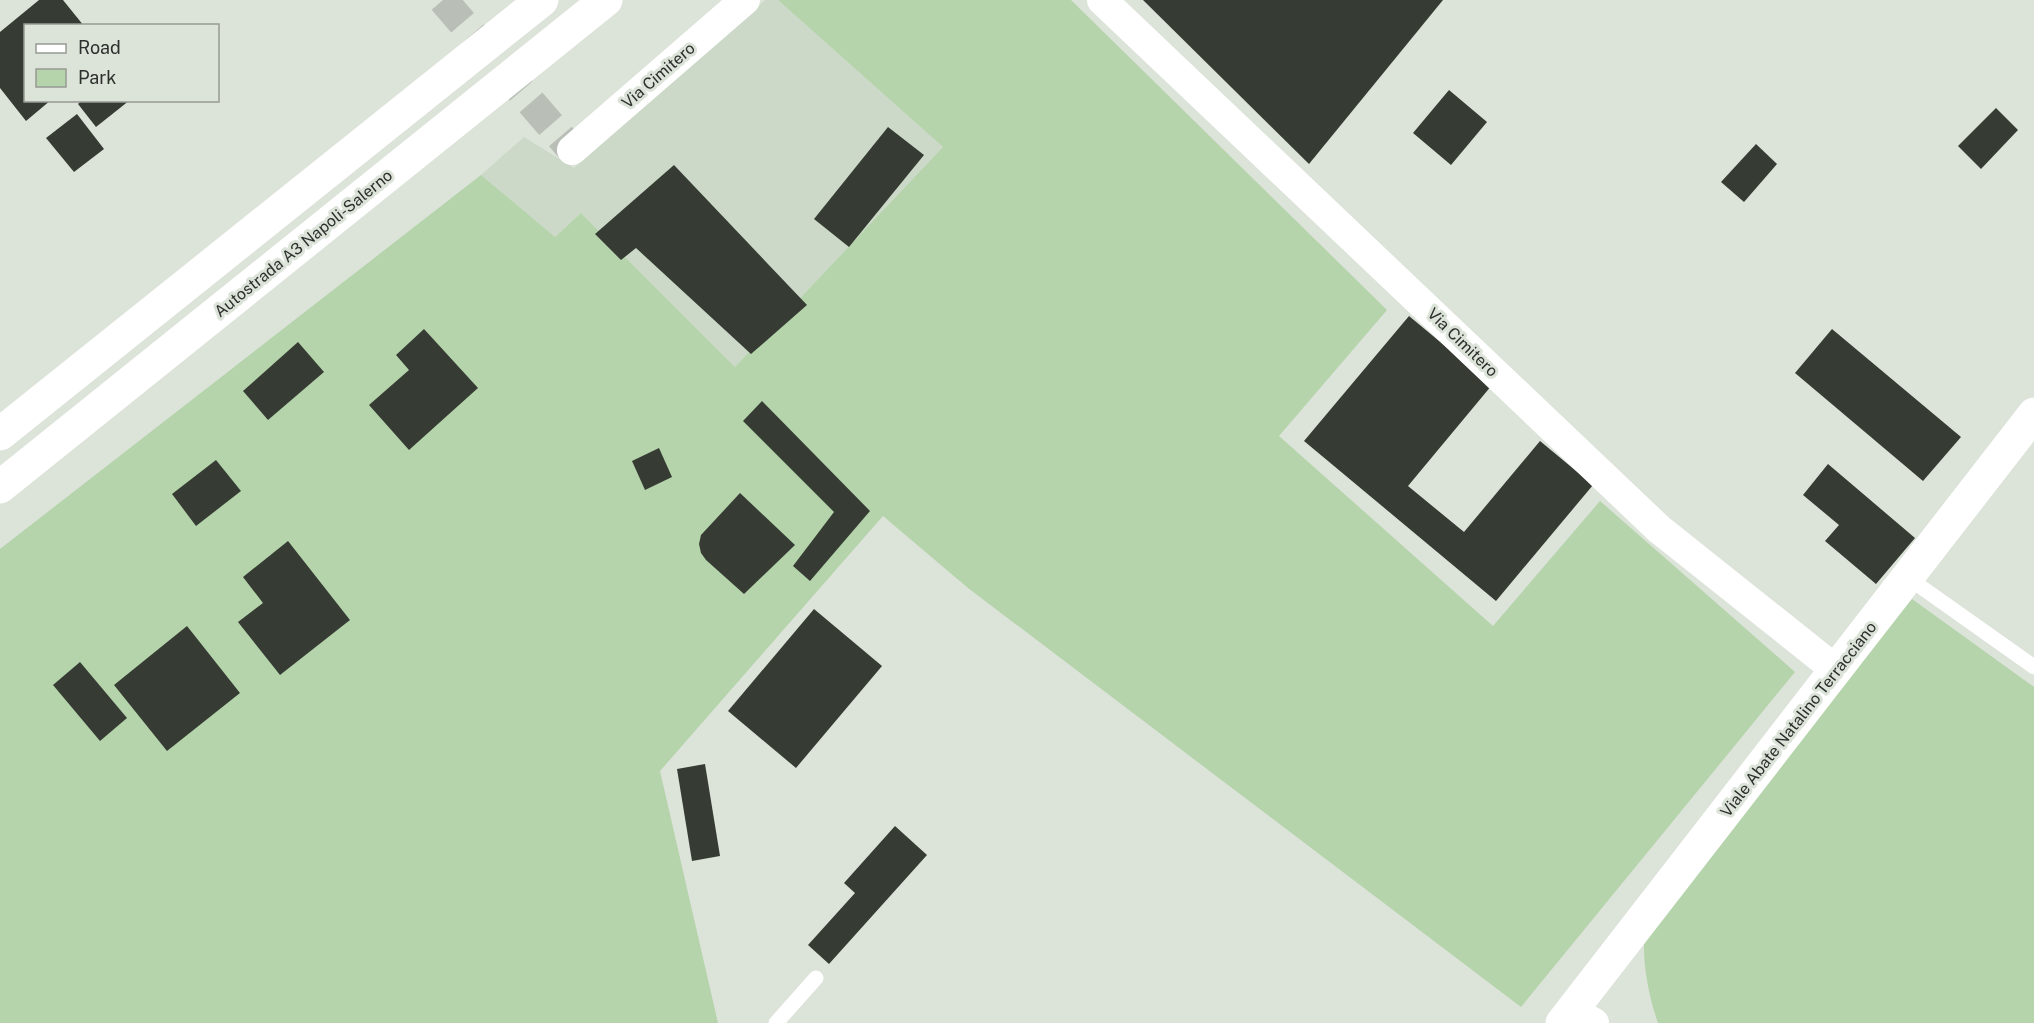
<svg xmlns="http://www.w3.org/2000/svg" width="2034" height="1023" viewBox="0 0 2034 1023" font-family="'Public Sans',sans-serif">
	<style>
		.built { fill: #ccd9c8 }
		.green { fill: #b5d4ab }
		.building { fill: #363c34 }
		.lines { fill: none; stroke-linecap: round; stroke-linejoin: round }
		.minor-tunnel { stroke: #b9bfb6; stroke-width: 30; stroke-dasharray: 30 15; stroke-linecap: butt }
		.service { stroke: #fff; stroke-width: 15 }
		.minor { stroke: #fff; stroke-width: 30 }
		.tertiary { stroke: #fff; stroke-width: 33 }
		.motorway { stroke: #fff; stroke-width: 33 }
		.labels { text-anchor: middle; stroke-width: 6; stroke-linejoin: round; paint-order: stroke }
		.street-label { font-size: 16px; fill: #2c2f2c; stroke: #dce3d9 }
	</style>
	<rect width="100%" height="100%" fill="#dce3d9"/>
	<path class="built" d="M 765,0 L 778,0 L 943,147 L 735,367 L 581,213 L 555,237 L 481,175 L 524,137 L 574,168 Z"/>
	<g class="green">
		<path d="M 778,0 L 1071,0 L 1387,310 L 1279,436 L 1493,626 L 1600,501 L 1795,672 L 1521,1007 L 968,588 L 883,516 L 660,771 L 718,1023 L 0,1023 L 0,549 L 481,175 L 555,237 L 581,213 L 735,367 L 943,147 Z"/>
		<path d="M 1912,599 L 2034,687 L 2034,1023 L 1658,1023 C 1649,997 1643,967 1644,939 Z"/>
	</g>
	<g class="building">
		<path d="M 39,0 L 63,0 L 84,26 L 26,26 L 26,100 L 51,100 L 26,121 L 0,88 L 0,32 Z"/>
		<path d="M 1143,0 L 1443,0 L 1309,164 Z"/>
		<path d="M 1449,90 L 1487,122 L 1451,165 L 1413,133 Z"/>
		<path d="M 82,100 L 130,100 L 96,127 L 78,104 Z"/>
		<path d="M 1996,108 L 2018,130 L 1981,169 L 1958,146 Z"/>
		<path d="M 77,114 L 104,149 L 74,172 L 46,138 Z"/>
		<path d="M 888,127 L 924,155 L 849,247 L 814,219 Z"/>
		<path d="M 1756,144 L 1777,164 L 1744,202 L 1721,182 Z"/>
		<path d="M 674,165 L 807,305 L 751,354 L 636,248 L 621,260 L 595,234 Z"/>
		<path d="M 1409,316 L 1492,385 L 1408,486 L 1464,532 L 1540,441 L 1593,485 L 1496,601 L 1304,441 Z"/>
		<path d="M 424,329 L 478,388 L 409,450 L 369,405 L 409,370 L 396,355 Z"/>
		<path d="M 1832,329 L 1961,437 L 1923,481 L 1795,373 Z"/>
		<path d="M 298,342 L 324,372 L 268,420 L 243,391 Z"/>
		<path d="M 762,401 L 870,511 L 810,581 L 793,566 L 834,512 L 743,421 Z"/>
		<path d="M 659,448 L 672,477 L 645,490 L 632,461 Z"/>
		<path d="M 216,460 L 241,491 L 196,526 L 172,494 Z"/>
		<path d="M 1828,464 L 1915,538 L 1876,584 L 1825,541 L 1839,525 L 1803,495 Z"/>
		<path d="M 740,493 L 795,545 L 744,594 L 706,560 L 701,553 L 699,544 L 701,535 Z"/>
		<path d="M 288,541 L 350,620 L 280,675 L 238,622 L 263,603 L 243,577 Z"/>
		<path d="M 814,609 L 882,666 L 796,768 L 728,711 Z"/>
		<path d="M 187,626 L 240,693 L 167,751 L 114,685 Z"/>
		<path d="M 80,662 L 127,718 L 100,741 L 53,685 Z"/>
		<path d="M 705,764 L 720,856 L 692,861 L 677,769 Z"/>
		<path d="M 895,826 L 927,855 L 829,964 L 808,945 L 855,893 L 844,883 Z"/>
	</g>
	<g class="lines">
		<path class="minor-tunnel" d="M 443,0 L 572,150"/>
		<g class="service">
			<path d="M 1907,577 L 2034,667"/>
			<path d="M 776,1023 L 816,978"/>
		</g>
		<g class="minor">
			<path d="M 1102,0 L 1659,529 L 1836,670"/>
			<path d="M 572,150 L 745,0"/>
			<path d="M 1572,1010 L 1594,1023"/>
		</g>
		<path class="tertiary" d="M 1562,1023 L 2034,414"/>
		<g class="motorway">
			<path d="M 0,434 L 542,0"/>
			<path d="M 0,487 L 606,0"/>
		</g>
	</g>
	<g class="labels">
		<g class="street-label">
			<text transform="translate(658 75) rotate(-41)" y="6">Via Cimitero</text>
			<text transform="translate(303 243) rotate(-39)" y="6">Autostrada A3 Napoli-Salerno</text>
			<text transform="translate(1463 342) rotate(44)" y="6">Via Cimitero</text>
			<text transform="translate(1798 719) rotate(-52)" y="6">Viale Abate Natalino Terracciano</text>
		</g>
	</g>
	<rect x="24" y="24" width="195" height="78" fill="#dce3d9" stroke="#969b94" stroke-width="1.5"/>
	<rect x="36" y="44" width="30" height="9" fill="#ffffff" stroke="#969b94" stroke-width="1.5"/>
	<text x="78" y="54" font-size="18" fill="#2c2f2c">Road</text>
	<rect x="36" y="69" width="30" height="18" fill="#b5d4ab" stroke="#969b94" stroke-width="1.5"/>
	<text x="78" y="84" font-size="18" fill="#2c2f2c">Park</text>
</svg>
